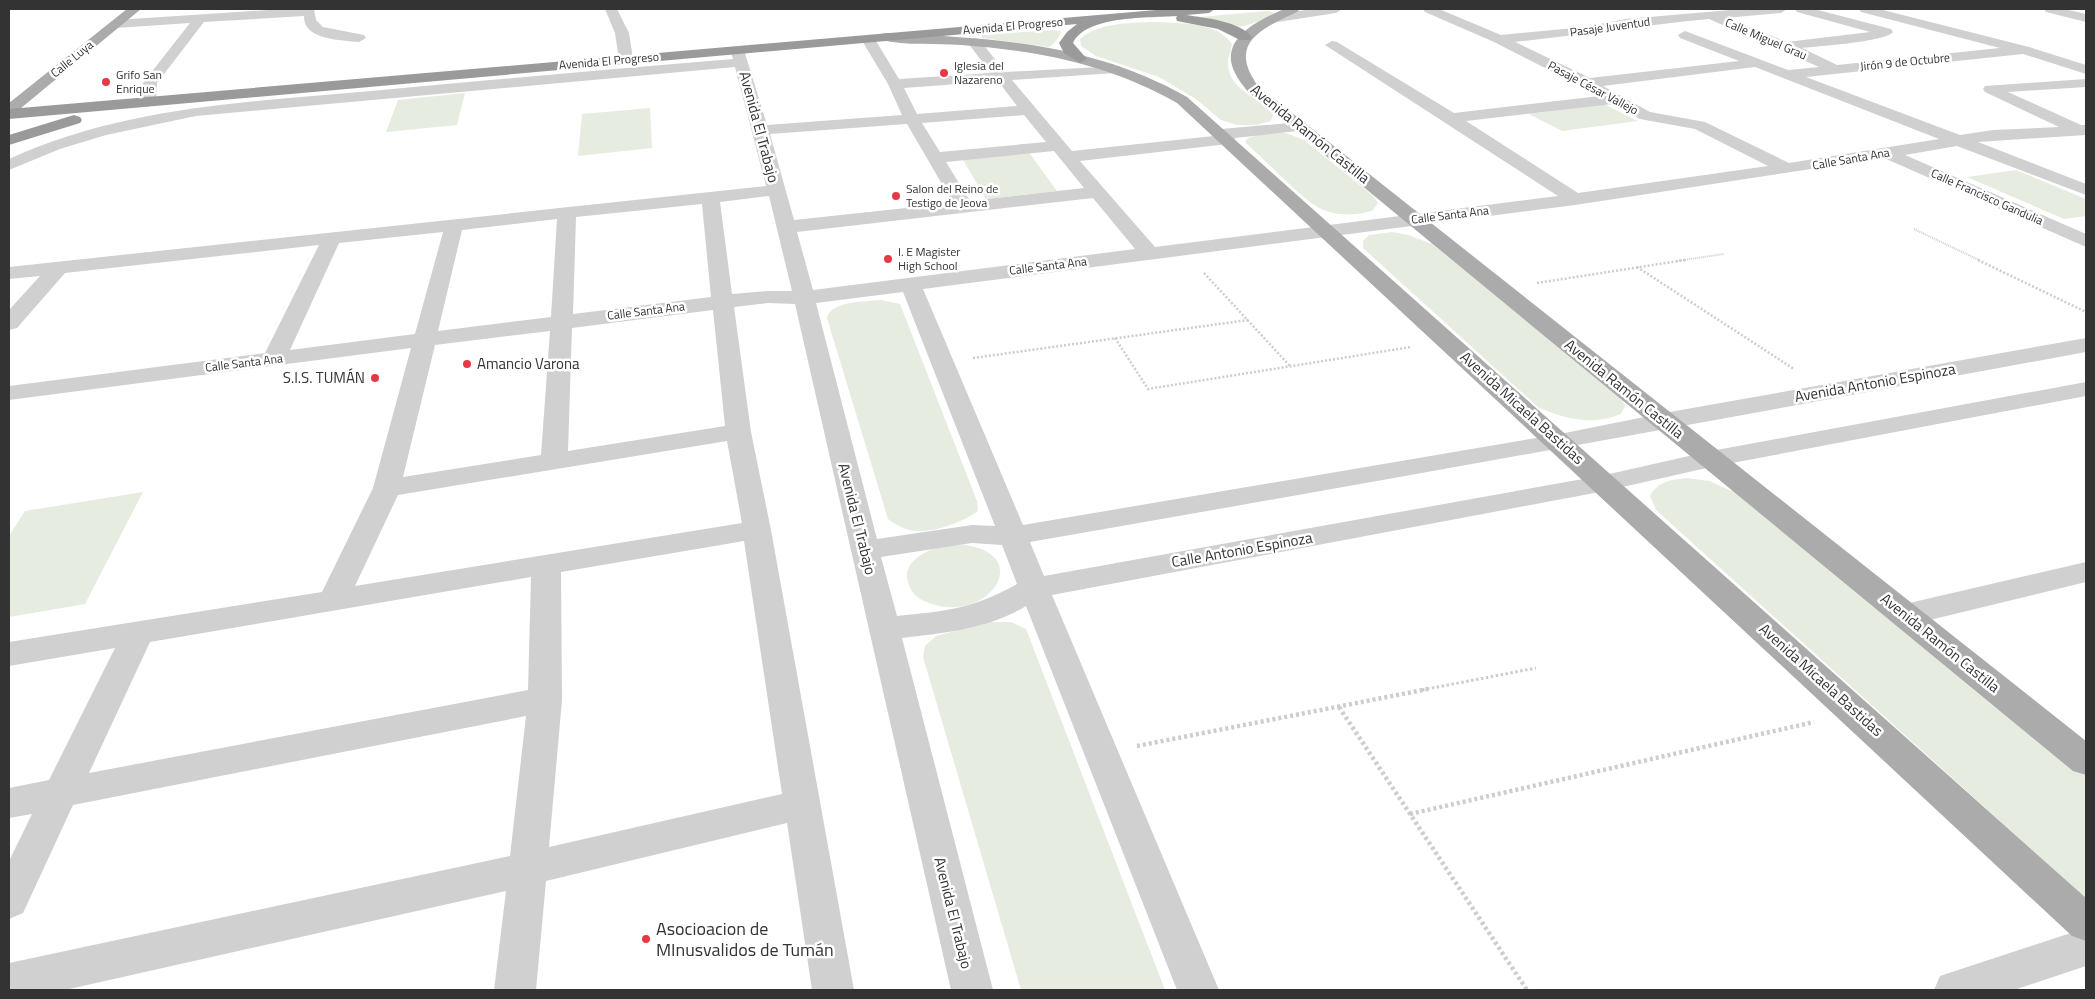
<svg xmlns="http://www.w3.org/2000/svg" width="2095" height="999" viewBox="0 0 2095 999" font-family="'Titillium Web',sans-serif">
	<style>
		.green { fill: #e6ecdf }
		.lines { fill: none; stroke-linecap: round; stroke-linejoin: round }
		.path-far3 { stroke: #cdcdcd; stroke-width: 2; stroke-dasharray: 1 1; stroke-linecap: butt }
		.path-far2 { stroke: #cdcdcd; stroke-width: 2.5; stroke-dasharray: 2 2; stroke-linecap: butt }
		.path-far1 { stroke: #cdcdcd; stroke-width: 3; stroke-dasharray: 2.5 2.5; stroke-linecap: butt }
		.path { stroke: #cdcdcd; stroke-width: 4.5; stroke-dasharray: 3 3; stroke-linecap: butt }
		.minor { fill: #d0d0d0; fill-rule: evenodd }
		.major { fill: #ababab; fill-rule: evenodd }
		.highway { fill: #9a9a9a; fill-rule: evenodd }
		.poi-dot { fill: #e63946; stroke: #fff; stroke-width: 2 }
		.labels { text-anchor: middle; stroke-width: 5; stroke-linejoin: round; paint-order: stroke }
		.far-street-label { font-size: 12px; fill: #333; stroke: #fff }
		.far-poi-label { font-size: 12px; fill: #333; stroke: #fff; text-anchor: start }
		.street-label { font-size: 15px; fill: #333; stroke: #fff }
		.poi-label { font-size: 15px; fill: #333; stroke: #fff; text-anchor: start }
		.near-poi-label { font-size: 18px; fill: #333; stroke: #fff; text-anchor: start }
	</style>
	<rect width="100%" height="100%" fill="#fff"/>
	<g class="green">
		<path d="M 1268,11 L 1275,13 C 1237,32 1240,29 1200,17 Z"/>
		<path d="M 1152,22 C 1177,23 1217,21 1232,44 C 1231,50 1228,58 1228,63 C 1228,91 1260,96 1273,115 L 1271,121 L 1256,125 L 1237,125 L 1221,120 L 1196,99 L 1159,77 L 1096,56 L 1081,46 L 1080,39 C 1098,23 1128,23 1152,22 Z"/>
		<path d="M 1053,30 L 1061,31 C 1060,37 1054,44 1049,47 L 982,38 L 982,35 Z"/>
		<path d="M 465,93 L 457,125 L 386,132 L 398,100 Z"/>
		<path d="M 1604,104 L 1638,121 L 1562,131 L 1529,114 Z"/>
		<path d="M 650,108 L 652,148 L 578,156 L 582,114 Z"/>
		<path d="M 1268,132 L 1286,133 L 1304,140 L 1372,195 L 1378,203 L 1372,211 C 1330,221 1316,209 1287,182 C 1273,169 1259,155 1245,142 L 1248,138 Z"/>
		<path d="M 1028,151 L 1057,191 L 986,199 L 962,158 Z"/>
		<path d="M 2016,170 L 2086,199 L 2086,216 L 2064,219 L 1967,177 Z"/>
		<path d="M 1392,232 L 1408,235 L 1432,244 L 1620,395 L 1625,406 L 1621,414 C 1592,426 1567,419 1539,408 L 1363,248 L 1363,241 L 1369,235 Z"/>
		<path d="M 881,300 L 900,304 L 977,501 L 978,511 C 963,522 936,532 917,531 C 907,531 896,525 888,519 L 827,318 C 831,300 867,302 881,300 Z"/>
		<path d="M 1687,478 L 1709,481 L 1741,495 L 2086,776 L 2086,899 L 1656,510 L 1650,496 C 1658,481 1671,480 1687,478 Z"/>
		<path d="M 143,492 L 85,604 L 9,617 L 9,536 L 25,511 Z"/>
		<path d="M 948,544 C 1044,544 990,631 924,601 C 917,598 911,592 909,585 C 899,560 930,549 948,544 Z"/>
		<path d="M 988,622 L 1011,622 L 1026,629 L 1165,990 L 1021,990 L 923,657 L 925,646 L 936,636 Z"/>
	</g>
	<g class="lines">
		<g class="path-far3">
			<path d="M 1914,229 L 1981,261"/>
			<path d="M 1677,261 L 1724,254"/>
		</g>
		<g class="path-far2">
			<path d="M 1978,260 L 2086,312"/>
			<path d="M 1637,267 L 1794,369"/>
			<path d="M 1204,273 L 1290,366"/>
			<path d="M 1537,283 L 1685,260"/>
			<path d="M 1115,338 L 1148,389 L 1411,347"/>
			<path d="M 973,358 L 1248,320"/>
		</g>
		<path class="path-far1" d="M 1422,690 L 1536,668"/>
		<g class="path">
			<path d="M 1339,707 L 1527,990"/>
			<path d="M 1137,746 L 1428,689"/>
			<path d="M 1410,814 L 1814,722"/>
		</g>
		<g class="minor">
			<path d="M 283,9 L 314,9 L 316,20 L 323,27 L 364,35 L 366,38 L 359,42 C 342,40 303,40 304,16 L 204,22 L 157,83 L 156,102 L 148,107 L 140,102 L 143,83 L 190,23 L 116,28 L 109,24 L 116,20 Z"/>
			<path d="M 605,9 L 617,9 L 629,33 L 633,59 L 631,62 L 621,62 L 619,59 L 615,33 Z"/>
			<path d="M 1313,9 L 1342,9 L 1336,13 L 1271,23 L 1265,19 L 1271,15 Z"/>
			<path d="M 1423,9 L 1439,9 L 1501,35 L 1585,27 L 1626,19 L 1742,9 L 1787,9 L 1781,13 L 1725,18 L 1787,42 L 1870,32 L 1797,12 L 1795,9 L 1814,9 L 1891,29 L 1893,32 C 1885,42 1819,46 1802,48 L 1837,65 L 2000,48 L 1861,12 L 1859,9 L 1879,9 L 2029,47 L 2086,65 L 2086,74 L 2023,54 L 1806,77 L 1960,135 L 1993,130 L 2059,127 L 1985,92 L 1983,89 L 1985,86 L 2086,79 L 2086,87 L 2008,92 L 2081,125 L 2086,125 L 2086,135 L 1978,142 L 2086,184 L 2086,195 L 1957,146 L 1905,155 L 2086,234 L 2086,247 L 1884,158 L 1575,205 L 923,289 L 1023,525 L 1560,434 L 1664,413 L 2086,338 L 2086,352 C 1734,417 1382,481 1030,542 L 1044,576 L 1605,475 L 1711,451 L 2086,382 L 2086,396 L 1711,467 L 1605,491 L 1052,595 L 1219,990 L 1177,990 L 1026,606 C 988,629 945,633 902,638 L 993,990 L 951,990 L 795,304 L 768,303 L 734,307 L 751,432 L 771,530 L 854,990 L 812,990 L 787,823 L 546,881 L 536,990 L 494,990 L 506,891 L 65,990 L 9,990 L 9,963 L 510,856 L 526,716 L 73,805 L 23,913 L 9,919 L 9,861 L 32,814 L 9,818 L 9,788 L 49,780 L 115,648 L 9,666 L 9,642 L 322,592 L 373,488 L 411,348 L 9,400 L 9,386 L 265,353 L 319,245 L 65,273 L 17,328 L 9,330 L 9,310 L 40,276 L 9,279 L 9,267 L 766,186 L 735,67 L 196,116 L 106,135 L 60,149 L 9,170 L 9,159 C 123,107 248,102 371,91 C 491,80 612,69 733,59 L 730,50 L 737,46 L 744,50 L 767,125 L 902,115 L 888,84 L 861,39 L 868,35 L 873,36 L 899,79 L 991,73 L 967,42 L 974,38 L 979,39 L 1005,72 L 1120,66 L 1122,69 L 1120,72 L 1115,73 L 1012,80 L 1072,151 L 1214,136 L 1215,131 L 1221,129 L 1301,122 L 1307,124 L 1309,127 L 1307,130 L 1235,138 L 1234,143 L 1228,144 L 1080,161 L 1155,247 L 1558,196 L 1325,45 L 1332,41 L 1337,42 L 1454,113 L 1600,96 L 1494,42 L 1425,12 ZM 1709,19 L 1819,67 L 1788,70 L 1685,31 L 1678,35 L 1680,38 L 1739,61 L 1590,78 L 1515,42 C 1580,35 1644,25 1709,19 ZM 1755,67 L 1939,139 L 1789,163 L 1705,122 L 1650,112 L 1603,86 ZM 998,81 L 1017,106 L 917,114 L 904,88 ZM 1613,104 L 1640,119 L 1695,129 L 1768,166 L 1578,193 L 1466,121 ZM 1024,115 L 1046,142 L 940,152 L 922,123 ZM 907,124 L 953,203 L 794,220 L 770,134 ZM 1054,151 L 1084,188 L 970,201 L 946,162 ZM 769,196 L 792,291 L 768,291 L 732,294 L 720,202 ZM 1093,198 L 1135,249 L 813,290 L 797,232 ZM 702,204 L 711,297 L 573,314 L 576,217 ZM 557,219 L 551,317 L 438,331 L 462,230 ZM 443,232 L 415,334 L 290,350 L 339,243 ZM 903,292 L 995,526 L 972,525 L 877,539 L 816,303 ZM 713,310 L 725,426 L 568,451 L 572,328 ZM 550,331 L 541,455 L 403,477 L 435,345 ZM 727,441 L 742,523 L 355,586 L 398,495 ZM 744,541 L 782,794 L 549,847 L 562,700 L 561,572 ZM 972,543 L 1002,545 L 1017,584 C 973,609 946,611 897,616 L 881,557 ZM 531,577 L 528,690 L 89,773 L 150,642 Z"/>
			<path d="M 2044,9 L 2064,9 L 2086,14 L 2086,22 L 2046,12 Z"/>
			<path d="M 2086,562 L 2086,582 L 1905,626 L 1894,623 L 1889,615 L 1894,607 L 1905,604 Z"/>
			<path d="M 2086,928 L 2086,966 L 2014,990 L 1934,990 L 1940,976 Z"/>
		</g>
		<g class="major">
			<path d="M 127,9 L 141,9 L 15,113 L 9,115 L 9,103 Z"/>
			<path d="M 1284,9 L 1300,9 C 1296,14 1289,15 1284,18 C 1249,35 1233,51 1258,86 L 2086,741 L 2086,775 L 2073,771 L 1248,92 C 1241,83 1233,73 1231,61 C 1228,33 1264,18 1284,9 Z"/>
			<path d="M 886,33 C 993,38 1091,43 1187,97 L 2086,898 L 2086,941 L 2072,936 L 1177,103 C 1108,64 1040,51 961,45 C 936,43 906,46 881,40 L 879,37 L 881,34 Z"/>
		</g>
		<g class="highway">
			<path d="M 1168,9 L 1215,9 L 1209,13 L 1186,15 C 1206,18 1239,21 1252,37 L 1250,40 L 1240,40 L 1218,29 L 1177,21 L 1176,18 L 1177,16 C 1150,18 1086,15 1073,43 L 1087,59 L 1080,63 L 1064,53 L 1059,43 L 1067,32 L 1077,24 L 9,119 L 9,109 Z"/>
			<path d="M 74,115 L 80,117 L 82,120 L 80,123 L 9,145 L 9,135 Z"/>
		</g>
	</g>
	<g class="poi-dot">
		<circle cx="944" cy="73" r="5"/>
		<circle cx="106" cy="82" r="5"/>
		<circle cx="896" cy="196" r="5"/>
		<circle cx="888" cy="259" r="5"/>
		<circle cx="467" cy="364" r="5"/>
		<circle cx="375" cy="378" r="5"/>
		<circle cx="646" cy="939" r="5"/>
	</g>
	<g class="labels">
		<g class="far-street-label">
			<text transform="translate(1013 26) rotate(-5)" y="4">Avenida El Progreso</text>
			<text transform="translate(1610 27) rotate(-8)" y="4">Pasaje Juventud</text>
			<text transform="translate(1766 39) rotate(23)" y="4">Calle Miguel Grau</text>
			<text transform="translate(72 59) rotate(-39)" y="4">Calle Luya</text>
			<text transform="translate(609 61) rotate(-5)" y="4">Avenida El Progreso</text>
			<text transform="translate(1905 62) rotate(-6)" y="4">Jirón 9 de Octubre</text>
			<text transform="translate(1593 88) rotate(28)" y="4">Pasaje César Vallejo</text>
			<text transform="translate(1851 159) rotate(-10)" y="4">Calle Santa Ana</text>
			<text transform="translate(1987 197) rotate(24)" y="4">Calle Francisco Gandulia</text>
			<text transform="translate(1450 215) rotate(-7)" y="4">Calle Santa Ana</text>
			<text transform="translate(1048 266) rotate(-7)" y="4">Calle Santa Ana</text>
			<text transform="translate(646 311) rotate(-7)" y="4">Calle Santa Ana</text>
			<text transform="translate(244 363) rotate(-7)" y="4">Calle Santa Ana</text>
		</g>
		<g class="far-poi-label">
			<text x="954" y="70">Iglesia del<tspan x="954" dy="14">Nazareno</tspan></text>
			<text x="116" y="79">Grifo San<tspan x="116" dy="14">Enrique</tspan></text>
			<text x="906" y="193">Salon del Reino de<tspan x="906" dy="14">Testigo de Jeova</tspan></text>
			<text x="898" y="256">I. E Magister<tspan x="898" dy="14">High School</tspan></text>
		</g>
		<g class="street-label">
			<text transform="translate(759 127) rotate(75)" y="5">Avenida El Trabajo</text>
			<text transform="translate(1310 134) rotate(39)" y="5">Avenida Ramón Castilla</text>
			<text transform="translate(1875 383) rotate(-10)" y="5">Avenida Antonio Espinoza</text>
			<text transform="translate(1624 389) rotate(39)" y="5">Avenida Ramón Castilla</text>
			<text transform="translate(1522 408) rotate(42)" y="5">Avenida Micaela Bastidas</text>
			<text transform="translate(857 519) rotate(76)" y="5">Avenida El Trabajo</text>
			<text transform="translate(1242 550) rotate(-10)" y="5">Calle Antonio Espinoza</text>
			<text transform="translate(1940 643) rotate(39)" y="5">Avenida Ramón Castilla</text>
			<text transform="translate(1821 680) rotate(42)" y="5">Avenida Micaela Bastidas</text>
			<text transform="translate(953 913) rotate(76)" y="5">Avenida El Trabajo</text>
		</g>
		<g class="poi-label">
			<text x="477" y="369">Amancio Varona</text>
			<text x="365" y="383" text-anchor="end">S.I.S. TUMÁN</text>
		</g>
		<g class="near-poi-label">
			<text x="656" y="935">Asocioacion de<tspan x="656" dy="21">MInusvalidos de Tumán</tspan></text>
		</g>
	</g>
	<rect width="2095" height="999" fill="none" stroke="#333333" stroke-width="20"/>
</svg>
